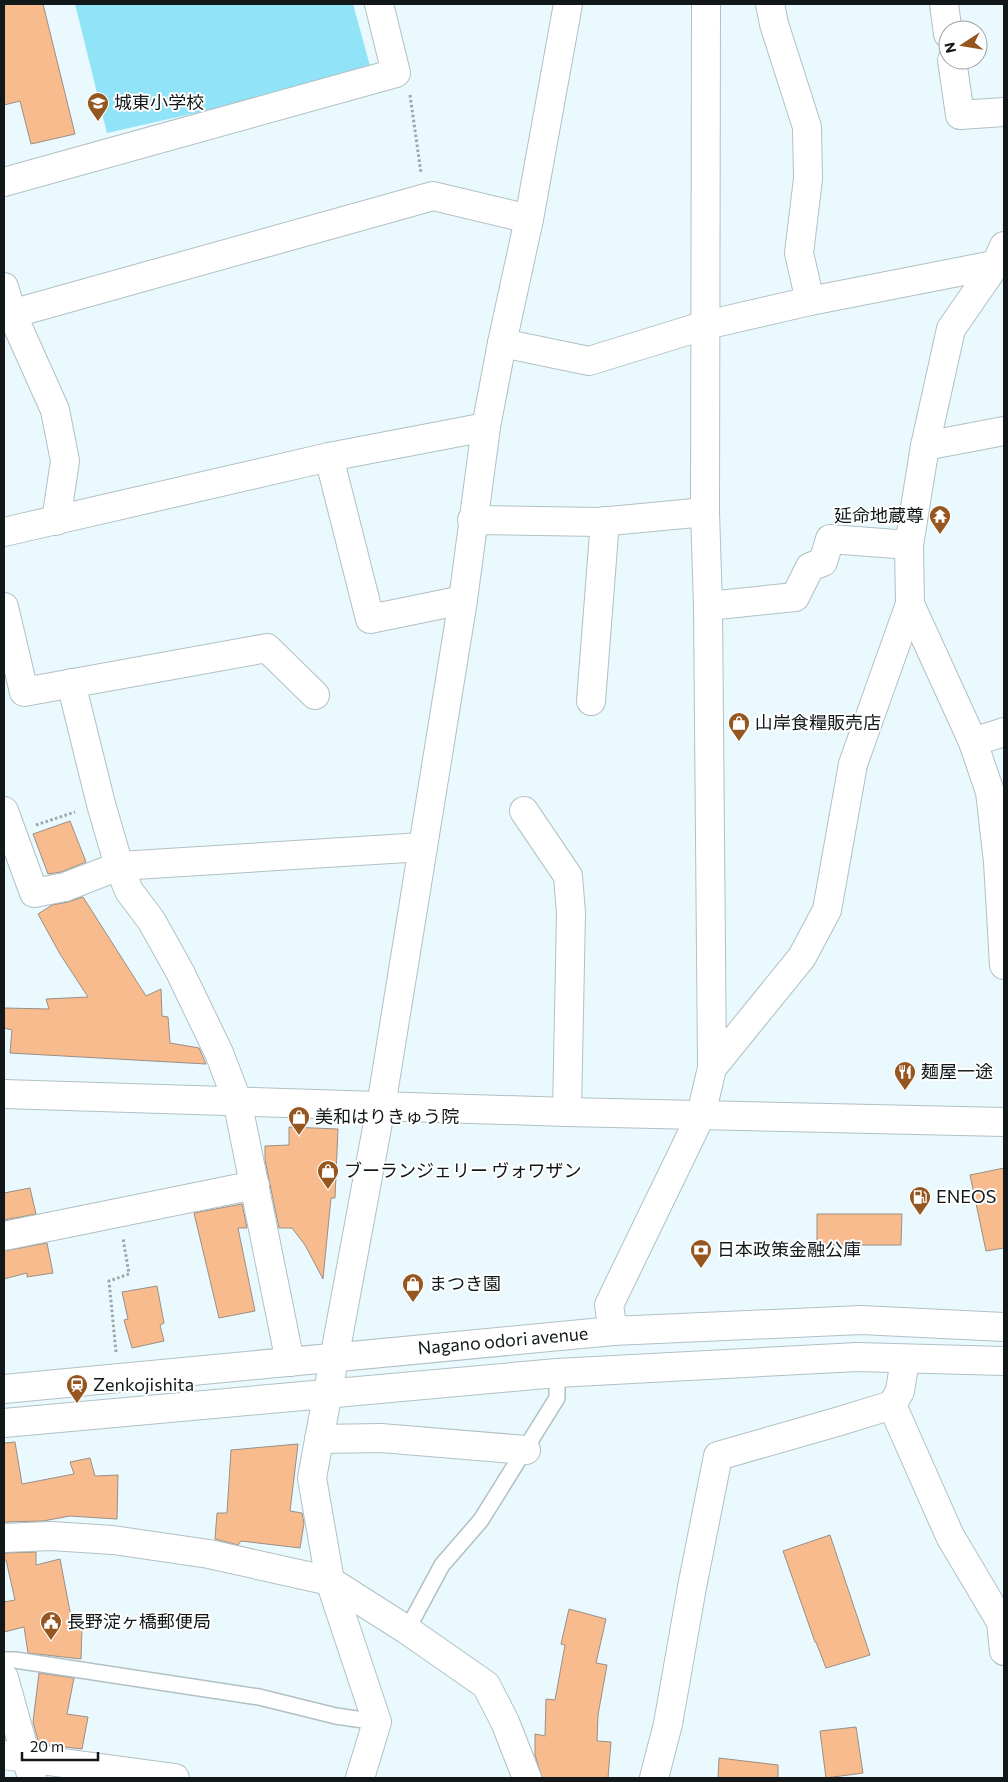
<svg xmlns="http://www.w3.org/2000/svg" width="1008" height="1782" viewBox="0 0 1008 1782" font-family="Commissioner,'Noto Sans JP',sans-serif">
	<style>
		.pitch { fill: #91e4f8 }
		.building { fill: #f8bb8e; stroke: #9a8f87 }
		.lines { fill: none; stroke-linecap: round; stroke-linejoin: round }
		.lane-casing { stroke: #b1c0c4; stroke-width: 18 }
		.street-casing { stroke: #b1c0c4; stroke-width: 30 }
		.secondary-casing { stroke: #b1c0c4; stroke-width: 30 }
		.path { stroke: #9aa7a9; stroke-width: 3; stroke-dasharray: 2.5 2.5; stroke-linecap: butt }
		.lane { stroke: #fff; stroke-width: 15 }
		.street { stroke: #fff; stroke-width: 28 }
		.secondary { stroke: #fff; stroke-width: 28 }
		.labels { text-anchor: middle; stroke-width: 4; stroke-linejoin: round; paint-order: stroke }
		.poi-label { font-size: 18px; fill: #121819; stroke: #fff; text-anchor: start }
		.street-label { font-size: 18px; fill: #121819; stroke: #fff }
	</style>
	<rect width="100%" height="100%" fill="#e9f9fd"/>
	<path class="pitch" d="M 75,4 L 353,4 L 372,73 L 107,133 Z"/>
	<g class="building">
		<path d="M 4,4 L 43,4 L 75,134 L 31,144 L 20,101 L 4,105 Z"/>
		<path d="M 70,821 L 86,862 L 61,872 L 48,874 L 33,834 Z"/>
		<path d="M 83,897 L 146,996 L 161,989 L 162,1016 L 168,1017 L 170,1043 L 199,1048 L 206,1064 L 10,1053 L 12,1030 L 4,1028 L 4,1008 L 49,1009 L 46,999 L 88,997 L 60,954 L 38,914 L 52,905 L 68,902 Z"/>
		<path d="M 289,1127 L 338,1129 L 335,1198 L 331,1198 L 323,1279 L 305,1245 L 292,1228 L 279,1228 L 265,1160 L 265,1146 L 289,1145 Z"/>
		<path d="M 1004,1168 L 1004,1248 L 986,1251 L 970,1175 Z"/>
		<path d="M 30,1188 L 36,1214 L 4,1220 L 4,1193 Z"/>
		<path d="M 242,1204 L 247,1228 L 238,1228 L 255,1311 L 219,1318 L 194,1213 Z"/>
		<path d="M 817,1214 L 902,1214 L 901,1245 L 817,1245 Z"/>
		<path d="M 47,1243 L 53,1273 L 27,1277 L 27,1273 L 4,1279 L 4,1251 Z"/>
		<path d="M 157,1286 L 164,1323 L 160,1325 L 164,1341 L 132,1348 L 124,1320 L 128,1319 L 122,1292 Z"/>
		<path d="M 15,1442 L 22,1484 L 74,1474 L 70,1462 L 90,1458 L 95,1476 L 118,1475 L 117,1519 L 70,1516 L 43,1521 L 4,1522 L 4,1443 Z"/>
		<path d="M 298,1444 L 290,1511 L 302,1513 L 304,1523 L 300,1548 L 241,1541 L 238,1545 L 215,1539 L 217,1513 L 227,1513 L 231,1450 Z"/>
		<path d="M 830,1535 L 870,1655 L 826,1668 L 816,1642 L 815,1642 L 783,1551 Z"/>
		<path d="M 36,1552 L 36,1565 L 60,1559 L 73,1627 L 82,1628 L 81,1659 L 28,1653 L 24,1627 L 4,1632 L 4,1602 L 15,1600 L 6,1560 L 4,1560 L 4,1553 Z"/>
		<path d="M 569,1609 L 606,1619 L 596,1663 L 607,1665 L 598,1715 L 597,1741 L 611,1742 L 608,1778 L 542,1778 L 535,1755 L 535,1734 L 545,1736 L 546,1699 L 555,1700 L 565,1645 L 561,1644 Z"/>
		<path d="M 39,1673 L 74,1678 L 67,1714 L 88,1717 L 82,1749 L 39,1744 L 33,1722 Z"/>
		<path d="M 856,1727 L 863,1773 L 826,1778 L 820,1731 Z"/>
		<path d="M 719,1758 L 778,1765 L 778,1778 L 718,1778 Z"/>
	</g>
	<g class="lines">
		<g class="lane-casing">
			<g id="lane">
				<path d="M 407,1630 L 442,1565 L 481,1520 L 557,1398 L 557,1373"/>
				<path d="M 4,1660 L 15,1660 L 259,1697 L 336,1716 L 377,1722"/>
			</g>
		</g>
		<g class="street-casing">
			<g id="street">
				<path d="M 770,4 L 774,24 L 807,127 L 808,179 L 799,253 L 810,301"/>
				<path d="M 944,4 L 948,34"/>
				<path d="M 952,60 L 960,115 L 1004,112"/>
				<path d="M 4,182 L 396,73 L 379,4"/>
				<path d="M 4,287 L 12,314 L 55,410 L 65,461 L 56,521"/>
				<path d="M 4,316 L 433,196 L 529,219"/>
				<path d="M 502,343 L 589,361 L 706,325 L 810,301 L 1004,263"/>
				<path d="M 925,446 L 1004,431"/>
				<path d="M 329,457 L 370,619 L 463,600"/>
				<path d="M 472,520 L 599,522 L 705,512"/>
				<path d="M 4,532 L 329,457 L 486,427"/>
				<path d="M 910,604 L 973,742 L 990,792 L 998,862 L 1004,965"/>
				<path d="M 708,606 L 795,597 L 810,567 L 823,562 L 830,539 L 909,545"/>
				<path d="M 4,607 L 24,692 L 267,648 L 315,695"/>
				<path d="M 71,683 L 101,804 L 119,866 L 129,891 L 151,920 L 180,972 L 219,1053 L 237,1100 L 290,1362"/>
				<path d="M 591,701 L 605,521"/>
				<path d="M 973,742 L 1004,732"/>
				<path d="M 4,811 L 34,893 L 65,887 L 119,866 L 423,847"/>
				<path d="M 524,811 L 568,876 L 571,913 L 567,1112"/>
				<path d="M 712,1068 L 802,957 L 827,910 L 853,764 L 910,604 L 909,545 L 925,446 L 951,329 L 996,264 L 1004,246"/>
				<path d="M 4,1236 L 255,1185"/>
				<path d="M 613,1331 L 609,1305 L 701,1115 L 712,1068 L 708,606 L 705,512 L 706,4"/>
				<path d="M 892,1405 L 950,1536 L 1001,1622 L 1004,1651"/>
				<path d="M 319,1439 L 381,1438 L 526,1450"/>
				<path d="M 4,1538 L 51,1536 L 113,1540 L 209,1554 L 330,1581 L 407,1630 L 486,1685 L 505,1722 L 527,1778"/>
				<path d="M 4,1755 L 175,1778"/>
				<path d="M 360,1778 L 377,1722 L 330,1581 L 312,1478 L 381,1106 L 463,600 L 486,427 L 502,343 L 529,219 L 568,4"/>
				<path d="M 654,1778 L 668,1724 L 692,1587 L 718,1456 L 840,1421 L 892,1405 L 900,1391 L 905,1359"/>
			</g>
		</g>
		<g class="secondary-casing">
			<g id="secondary">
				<path d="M 4,1094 L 567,1112 L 1004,1122"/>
				<path d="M 4,1389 L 613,1331 L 861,1320 L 1004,1327"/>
				<path d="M 4,1423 L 557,1373 L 857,1357 L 1004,1361"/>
				<path d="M 4,1678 L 32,1778"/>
			</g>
		</g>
		<g class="path">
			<path d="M 410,95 L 421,173"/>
			<path d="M 36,825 L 75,812"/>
			<path d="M 116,1352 L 109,1281 L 129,1274 L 123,1238"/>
		</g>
		<use href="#lane" class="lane"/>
		<use href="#street" class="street"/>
		<use href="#secondary" class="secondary"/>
	</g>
	<defs>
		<g id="school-pin" transform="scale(1.125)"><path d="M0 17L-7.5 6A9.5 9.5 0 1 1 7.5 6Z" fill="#965620" stroke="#fff"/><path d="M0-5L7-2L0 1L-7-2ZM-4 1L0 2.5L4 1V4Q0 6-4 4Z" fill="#fff"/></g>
		<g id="temple-pin" transform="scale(1.125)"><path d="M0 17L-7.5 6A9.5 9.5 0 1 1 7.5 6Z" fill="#965620" stroke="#fff"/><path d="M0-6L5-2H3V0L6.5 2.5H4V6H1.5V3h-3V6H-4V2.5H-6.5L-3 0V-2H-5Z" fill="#fff"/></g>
		<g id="shop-pin" transform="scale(1.125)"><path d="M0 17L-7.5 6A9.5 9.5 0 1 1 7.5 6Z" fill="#965620" stroke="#fff"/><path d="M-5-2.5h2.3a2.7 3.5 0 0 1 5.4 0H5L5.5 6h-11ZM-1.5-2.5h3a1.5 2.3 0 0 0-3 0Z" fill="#fff"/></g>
		<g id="restaurant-pin" transform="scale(1.125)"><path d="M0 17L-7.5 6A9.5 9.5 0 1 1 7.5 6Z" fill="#965620" stroke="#fff"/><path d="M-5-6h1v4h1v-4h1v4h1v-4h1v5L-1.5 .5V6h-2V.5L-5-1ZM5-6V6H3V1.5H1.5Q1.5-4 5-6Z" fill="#fff"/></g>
		<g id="fuel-pin" transform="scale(1.125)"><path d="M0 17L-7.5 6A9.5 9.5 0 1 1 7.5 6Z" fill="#965620" stroke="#fff"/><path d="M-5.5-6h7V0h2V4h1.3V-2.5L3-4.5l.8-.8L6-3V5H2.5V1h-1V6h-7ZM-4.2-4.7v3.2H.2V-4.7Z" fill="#fff"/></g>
		<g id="bank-pin" transform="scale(1.125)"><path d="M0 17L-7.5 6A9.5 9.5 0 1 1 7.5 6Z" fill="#965620" stroke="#fff"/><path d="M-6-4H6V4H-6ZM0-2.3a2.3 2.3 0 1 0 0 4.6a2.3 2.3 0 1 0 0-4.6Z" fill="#fff"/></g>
		<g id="station-pin" transform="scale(1.125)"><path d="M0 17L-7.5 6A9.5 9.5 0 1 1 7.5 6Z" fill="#965620" stroke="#fff"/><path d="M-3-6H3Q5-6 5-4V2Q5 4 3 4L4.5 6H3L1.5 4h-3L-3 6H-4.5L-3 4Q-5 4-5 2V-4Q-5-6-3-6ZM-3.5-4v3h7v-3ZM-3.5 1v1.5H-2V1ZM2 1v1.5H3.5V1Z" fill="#fff"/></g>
		<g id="civic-pin" transform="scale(1.125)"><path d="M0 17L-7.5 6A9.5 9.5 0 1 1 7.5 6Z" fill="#965620" stroke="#fff"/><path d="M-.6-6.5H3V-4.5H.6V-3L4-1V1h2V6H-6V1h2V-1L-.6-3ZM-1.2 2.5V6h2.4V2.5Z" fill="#fff"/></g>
	</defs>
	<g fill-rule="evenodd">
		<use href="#school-pin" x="98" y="103"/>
		<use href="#temple-pin" x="940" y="516"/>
		<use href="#shop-pin" x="739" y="723"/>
		<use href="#restaurant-pin" x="905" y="1072"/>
		<use href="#shop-pin" x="299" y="1117"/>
		<use href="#shop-pin" x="328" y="1171"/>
		<use href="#fuel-pin" x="920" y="1197"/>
		<use href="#bank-pin" x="701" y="1250"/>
		<use href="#shop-pin" x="413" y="1284"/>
		<use href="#station-pin" x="77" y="1385"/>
		<use href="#civic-pin" x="51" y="1622"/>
	</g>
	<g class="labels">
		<g class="poi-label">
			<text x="114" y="109">城東小学校</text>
			<text x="924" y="522" text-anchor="end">延命地蔵尊</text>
			<text x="755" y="729">山岸食糧販売店</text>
			<text x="921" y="1078">麺屋一途</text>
			<text x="315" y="1123">美和はりきゅう院</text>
			<text x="344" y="1177">ブーランジェリー ヴォワザン</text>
			<text x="936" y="1203">ENEOS</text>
			<text x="717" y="1256">日本政策金融公庫</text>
			<text x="429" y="1290">まつき園</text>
			<text x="93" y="1391">Zenkojishita</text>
			<text x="67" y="1628">長野淀ヶ橋郵便局</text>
		</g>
		<g class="street-label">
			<text transform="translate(503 1341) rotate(-5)" y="6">Nagano odori avenue</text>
		</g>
	</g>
	<rect width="1008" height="1782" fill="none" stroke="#121819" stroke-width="10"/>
	<g transform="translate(963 45) rotate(258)"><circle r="24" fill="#ffffff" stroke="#a0a3a3"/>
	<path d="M0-4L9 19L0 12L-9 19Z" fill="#965620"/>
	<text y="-8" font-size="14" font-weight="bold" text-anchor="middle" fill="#121819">N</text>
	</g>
	<path d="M22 1752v8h76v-8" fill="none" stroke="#121819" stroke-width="2.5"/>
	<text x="30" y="1752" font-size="15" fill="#121819" stroke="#ffffff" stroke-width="4" paint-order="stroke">20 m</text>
</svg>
